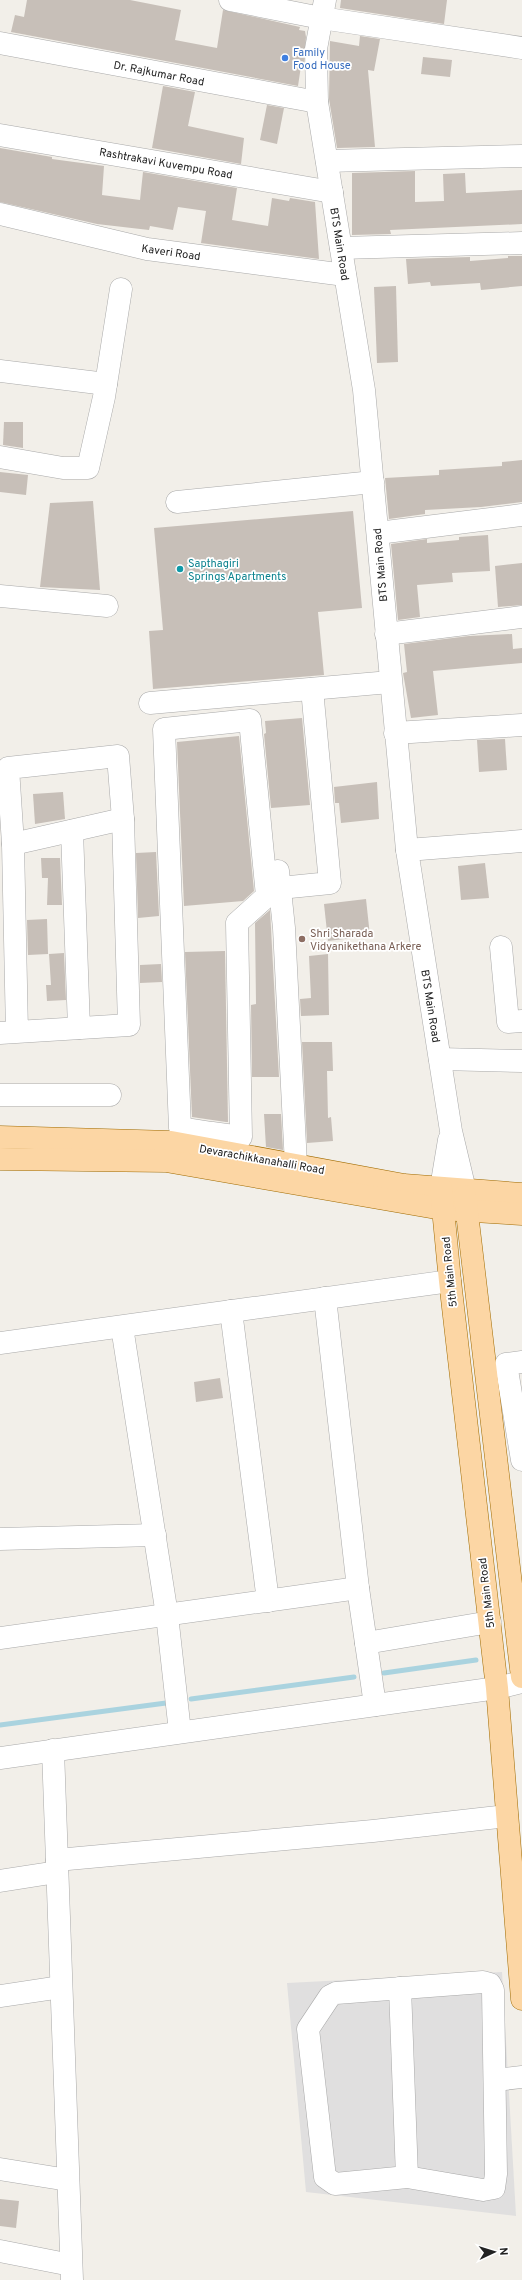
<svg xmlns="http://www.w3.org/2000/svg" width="522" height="2280" viewBox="0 0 522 2280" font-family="Overpass,sans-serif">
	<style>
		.residential { fill: #e0dfdf }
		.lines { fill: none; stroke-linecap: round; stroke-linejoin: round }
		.stream { stroke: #aad3df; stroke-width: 5 }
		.building { fill: #c7bfb8 }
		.minor-casing { stroke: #a9a9a9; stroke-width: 23 }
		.major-casing { stroke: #a06b00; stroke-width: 23 }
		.minor { stroke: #fff; stroke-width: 22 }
		.major { stroke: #fcd6a4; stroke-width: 22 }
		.shop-dot { fill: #3f7fe0; stroke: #fff; stroke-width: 1.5 }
		.culture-dot { fill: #0f9aa8; stroke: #fff; stroke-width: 1.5 }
		.education-dot { fill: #8d6e63; stroke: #fff; stroke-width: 1.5 }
		.labels { text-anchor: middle; stroke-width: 3.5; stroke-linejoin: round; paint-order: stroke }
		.shop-label { font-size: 11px; fill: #366cbe; stroke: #fff; text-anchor: start }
		.street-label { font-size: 11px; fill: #222; stroke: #fff }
		.culture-label { font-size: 11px; fill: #0d838f; stroke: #fff; text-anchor: start }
		.education-label { font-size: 11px; fill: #785e54; stroke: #fff; text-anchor: start }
	</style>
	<rect width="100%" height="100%" fill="#f2efe9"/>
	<path class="residential" d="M 502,1972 L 516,2216 L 306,2192 L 287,1983 Z"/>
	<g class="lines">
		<g class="stream">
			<path d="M 384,1673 L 476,1660"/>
			<path d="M 191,1699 L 354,1677"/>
			<path d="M 0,1725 L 166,1703"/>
		</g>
	</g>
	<g class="building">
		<path d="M 27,0 L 130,0 L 181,10 L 175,40 L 217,48 L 223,10 L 300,27 L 299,30 L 305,31 L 306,37 L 304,66 L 301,66 L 298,86 L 11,32 L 15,15 L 24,17 Z"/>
		<path d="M 341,0 L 447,0 L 444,24 L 340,8 Z"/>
		<path d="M 360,36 L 380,39 L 374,71 L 368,70 L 375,147 L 337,148 L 329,99 L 330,41 L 359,46 Z"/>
		<path d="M 423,57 L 452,60 L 450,77 L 421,74 Z"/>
		<path d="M 163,86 L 195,92 L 188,126 L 244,138 L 241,164 L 152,148 Z"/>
		<path d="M 267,105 L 284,108 L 277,144 L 260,140 Z"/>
		<path d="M 0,148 L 52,157 L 52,159 L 104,166 L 102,195 L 140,200 L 143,172 L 237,188 L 232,220 L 268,226 L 272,198 L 289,201 L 290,198 L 315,202 L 319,259 L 201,243 L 206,211 L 178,207 L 173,230 L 150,226 L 149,230 L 97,224 L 0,202 Z"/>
		<path d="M 415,171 L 415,202 L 444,201 L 443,174 L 465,173 L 466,193 L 522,190 L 522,224 L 390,230 L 391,234 L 352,235 L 352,173 Z"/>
		<path d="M 508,256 L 522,256 L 522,286 L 481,290 L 480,283 L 431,286 L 430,282 L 408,284 L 406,259 L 470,257 L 470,261 L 508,258 Z"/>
		<path d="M 396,286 L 398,362 L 377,363 L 374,287 Z"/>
		<path d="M 4,422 L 23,422 L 23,448 L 3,445 Z"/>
		<path d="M 522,460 L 522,502 L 481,507 L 425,510 L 425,514 L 389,519 L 385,478 L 439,475 L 439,470 L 502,466 L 502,462 Z"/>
		<path d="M 0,472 L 28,475 L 26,495 L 0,492 Z"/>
		<path d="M 93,501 L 100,590 L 40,587 L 50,503 Z"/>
		<path d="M 353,511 L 362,608 L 318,612 L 324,675 L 153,689 L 149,631 L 163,630 L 154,528 Z"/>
		<path d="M 488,535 L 490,571 L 452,573 L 453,582 L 417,585 L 420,617 L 398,620 L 391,544 L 427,539 L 427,543 L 459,540 L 459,537 Z"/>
		<path d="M 522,563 L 522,605 L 498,607 L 495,566 Z"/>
		<path d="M 512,634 L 513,649 L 522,648 L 522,663 L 433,671 L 438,715 L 411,718 L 403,673 L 407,672 L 404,644 L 469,636 Z"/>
		<path d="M 302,718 L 310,805 L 271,808 L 264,734 L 266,733 L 265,721 Z"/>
		<path d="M 239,736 L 254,891 L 243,901 L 184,906 L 177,742 Z"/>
		<path d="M 505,739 L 507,770 L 479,772 L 477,740 Z"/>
		<path d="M 377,782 L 379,819 L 341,823 L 339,803 L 335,803 L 334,787 Z"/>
		<path d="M 63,792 L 65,819 L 35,824 L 33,794 Z"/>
		<path d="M 156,852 L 159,916 L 138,918 L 136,853 Z"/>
		<path d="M 41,858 L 60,858 L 62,905 L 47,905 L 48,878 L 42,878 Z"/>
		<path d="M 485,863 L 489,898 L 461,900 L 458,866 Z"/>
		<path d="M 366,899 L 370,936 L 328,941 L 324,904 Z"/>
		<path d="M 270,910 L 279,1077 L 252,1077 L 251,1005 L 256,1004 L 255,923 Z"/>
		<path d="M 47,919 L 48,954 L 28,955 L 27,920 Z"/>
		<path d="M 225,951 L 228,1122 L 226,1122 L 192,1117 L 185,952 Z"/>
		<path d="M 64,953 L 66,1000 L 47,1001 L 46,985 L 51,985 L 49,954 Z"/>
		<path d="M 328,954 L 329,1015 L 301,1016 L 300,999 L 311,998 L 309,956 Z"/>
		<path d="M 161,964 L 162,982 L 140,983 L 140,965 Z"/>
		<path d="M 302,1042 L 332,1042 L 333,1071 L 327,1071 L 328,1118 L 331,1117 L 333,1141 L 307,1143 Z"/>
		<path d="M 264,1114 L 281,1114 L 283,1150 L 266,1147 Z"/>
		<path d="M 220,1378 L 223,1398 L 196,1402 L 194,1382 Z"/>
		<path d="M 0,2199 L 19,2201 L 16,2228 L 0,2226 Z"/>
	</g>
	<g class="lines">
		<g class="minor-casing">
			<g id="minor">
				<path d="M 230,0 L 321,18 L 522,48"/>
				<path d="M 325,0 L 316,49 L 317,102 L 364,390 L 407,850 L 451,1131 L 465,1190"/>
				<path d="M 0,43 L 317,102"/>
				<path d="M 0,135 L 332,192"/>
				<path d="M 327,161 L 522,156"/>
				<path d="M 0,214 L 147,249 L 345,275"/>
				<path d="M 341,248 L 522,243"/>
				<path d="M 0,371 L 106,384"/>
				<path d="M 0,457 L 63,468 L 88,468 L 104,397 L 121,289"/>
				<path d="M 177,502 L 373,482"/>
				<path d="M 378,533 L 522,515"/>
				<path d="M 0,596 L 107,606"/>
				<path d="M 386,634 L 522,617"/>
				<path d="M 150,703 L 390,682"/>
				<path d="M 395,733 L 522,725"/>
				<path d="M 72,831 L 79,1028"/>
				<path d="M 13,844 L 123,819"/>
				<path d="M 407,850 L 522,841"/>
				<path d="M 278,871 L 284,928 L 296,1165"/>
				<path d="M 280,888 L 330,883 L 312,689"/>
				<path d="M 501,947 L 508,1022 L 522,1021"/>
				<path d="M 0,1033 L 129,1025 L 123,819 L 118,756 L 8,768 L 13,844 L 17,1032"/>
				<path d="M 440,1059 L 522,1061"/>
				<path d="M 0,1095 L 110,1095"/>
				<path d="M 207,1149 L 212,1133 L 180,1128 L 164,729 L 250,720 L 267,896 L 237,923 L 241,1137 L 212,1133"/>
				<path d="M 441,1188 L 449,1140"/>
				<path d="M 325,1298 L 358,1588 L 375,1705"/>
				<path d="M 231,1311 L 268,1601"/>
				<path d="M 122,1327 L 167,1615 L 180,1732"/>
				<path d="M 0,1343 L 450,1281"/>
				<path d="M 522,1362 L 506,1364 L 522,1460"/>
				<path d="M 0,1539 L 155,1535"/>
				<path d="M 0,1638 L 358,1588"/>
				<path d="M 366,1643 L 490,1622"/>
				<path d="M 53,1750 L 72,2280"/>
				<path d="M 0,1758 L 497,1688 L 522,1682"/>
				<path d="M 57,1860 L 373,1831 L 507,1816"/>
				<path d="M 0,1881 L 57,1872"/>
				<path d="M 483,1982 L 490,1984 L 493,1990 L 496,2174 L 494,2188 L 483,2190 L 407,2177 L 335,2184 L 325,2177 L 308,2029 L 330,1996 L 336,1993 Z"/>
				<path d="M 400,1988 L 407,2177"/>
				<path d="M 0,1996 L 61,1987"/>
				<path d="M 495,2080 L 522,2077"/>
				<path d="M 0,2169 L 68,2180"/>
				<path d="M 0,2251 L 71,2265"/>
			</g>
		</g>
		<g class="major-casing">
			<g id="major">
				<path d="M 0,1137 L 171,1142 L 404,1185 L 522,1194"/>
				<path d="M 0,1159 L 166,1161 L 442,1209 L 522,1214"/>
				<path d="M 441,1188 L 450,1281 L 497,1688 L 522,1999"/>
				<path d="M 465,1196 L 522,1677"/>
			</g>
		</g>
		<use href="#minor" class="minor"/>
		<use href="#major" class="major"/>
	</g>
	<circle class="shop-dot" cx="285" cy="58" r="4"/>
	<circle class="culture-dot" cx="180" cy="569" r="4"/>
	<circle class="education-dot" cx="302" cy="939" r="4"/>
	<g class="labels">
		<g class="shop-label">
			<text x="293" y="56">Family<tspan x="293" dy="13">Food House</tspan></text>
		</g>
		<g class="street-label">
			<text transform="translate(159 73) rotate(11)" y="4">Dr. Rajkumar Road</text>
			<text transform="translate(166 163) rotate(10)" y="4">Rashtrakavi Kuvempu Road</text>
			<text transform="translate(340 244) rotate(81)" y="4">BTS Main Road</text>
			<text transform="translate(171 252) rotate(8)" y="4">Kaveri Road</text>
			<text transform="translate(380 565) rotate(-95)" y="4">BTS Main Road</text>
			<text transform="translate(431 1006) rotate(81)" y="4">BTS Main Road</text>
			<text transform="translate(262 1159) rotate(10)" y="4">Devarachikkanahalli Road</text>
			<text transform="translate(449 1272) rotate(-96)" y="4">5th Main Road</text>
			<text transform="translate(486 1593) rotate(-97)" y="4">5th Main Road</text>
		</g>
		<g class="culture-label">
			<text x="188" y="567">Sapthagiri<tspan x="188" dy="13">Springs Apartments</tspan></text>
		</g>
		<g class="education-label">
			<text x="310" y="937">Shri Sharada<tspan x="310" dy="13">Vidyanikethana Arkere</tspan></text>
		</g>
	</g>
	<g transform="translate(494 2252) rotate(86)" stroke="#ffffff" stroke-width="3" paint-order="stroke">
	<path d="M0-3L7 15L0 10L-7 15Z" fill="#222222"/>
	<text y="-6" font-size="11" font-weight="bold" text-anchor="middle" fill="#222222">N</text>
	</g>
</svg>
